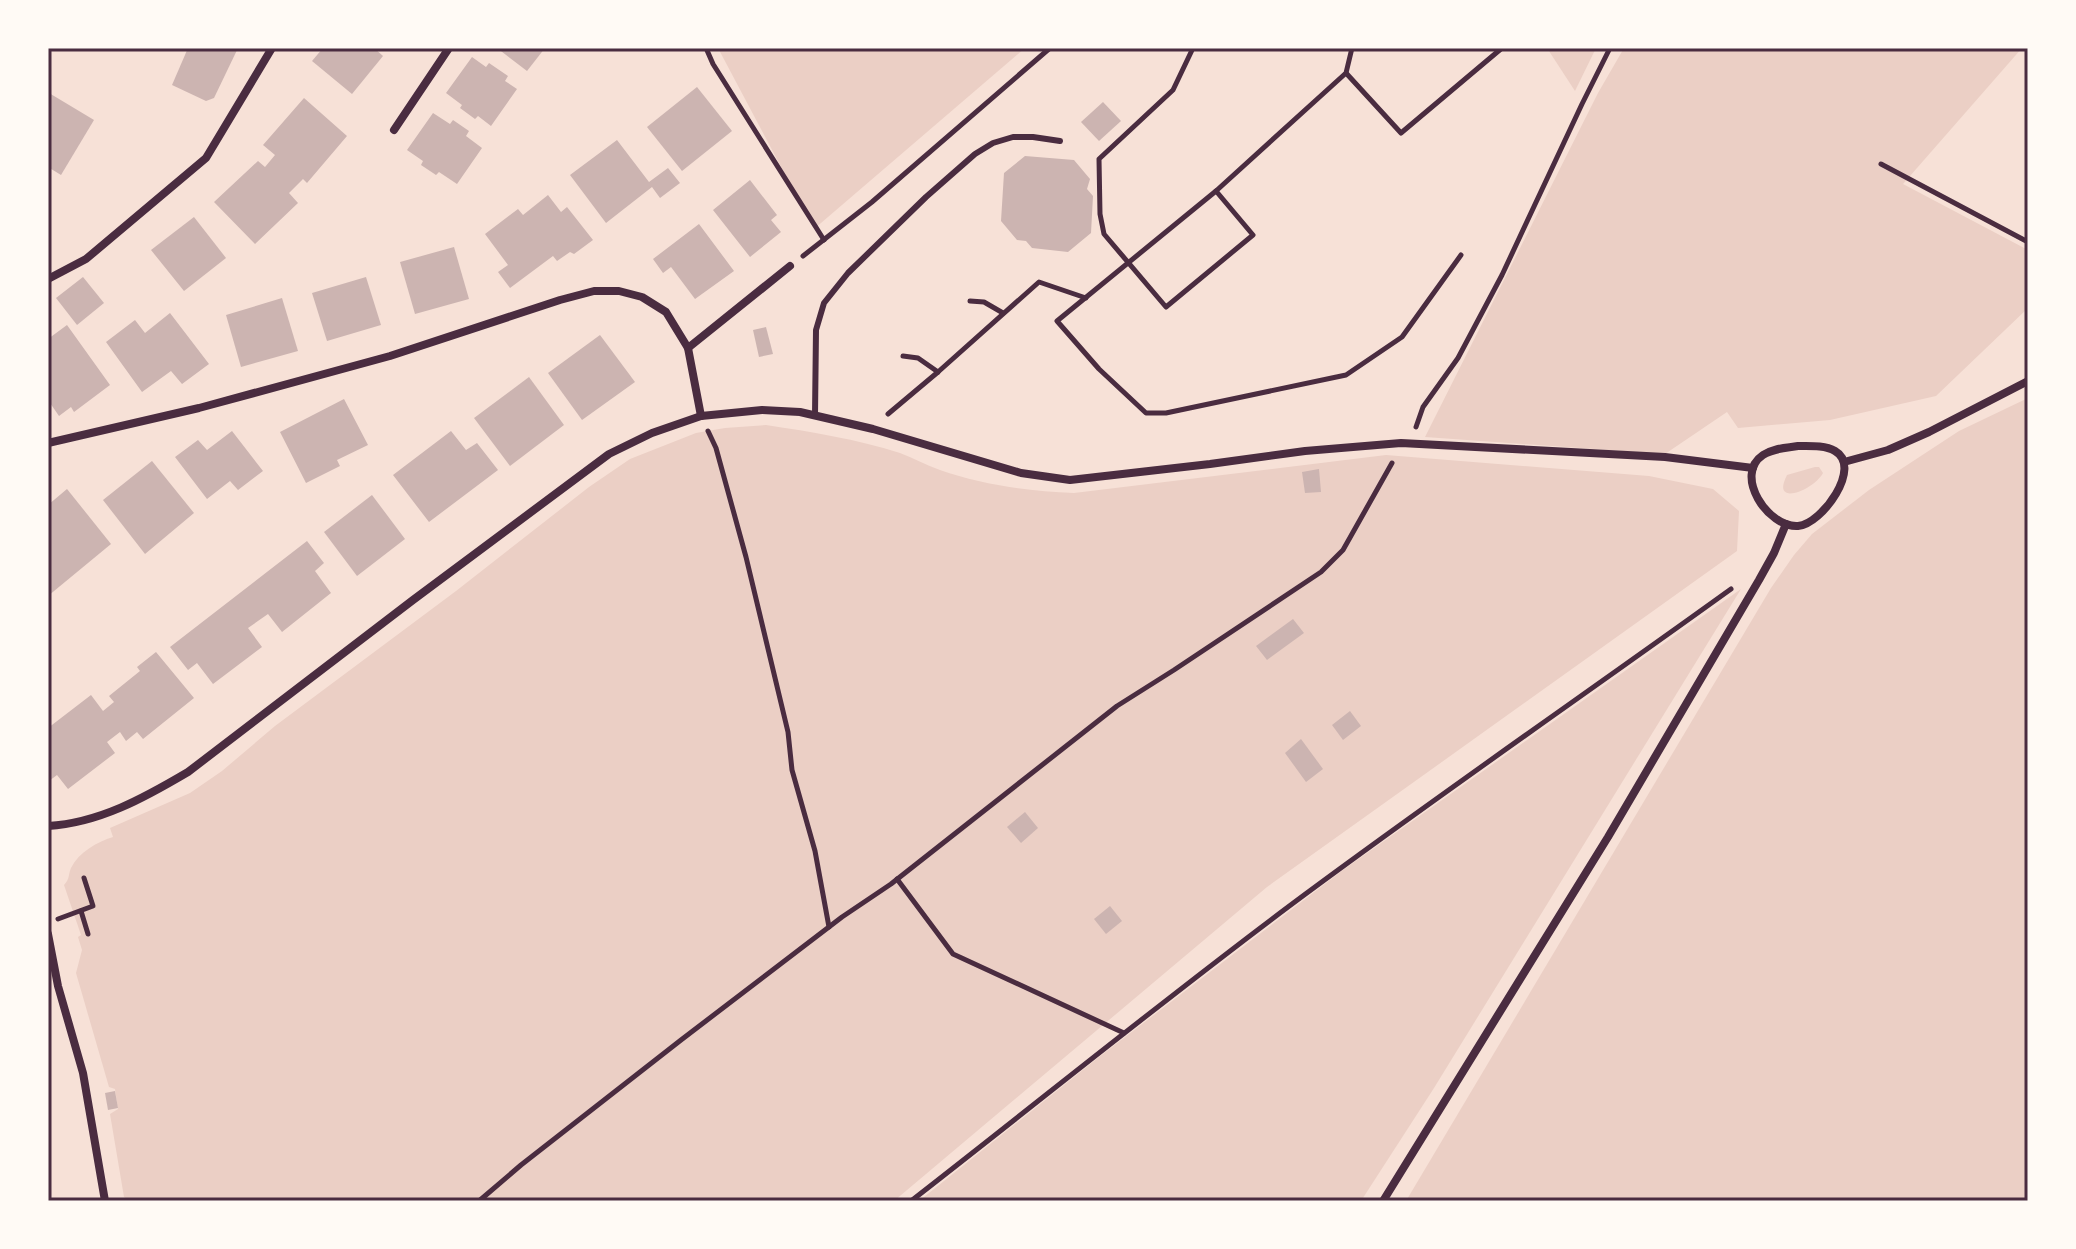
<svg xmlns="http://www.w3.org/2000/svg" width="2076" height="1249" viewBox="0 0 2076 1249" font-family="'Noto Serif',serif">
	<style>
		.green { fill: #ebcfc5 }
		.building { fill: #ccb4b1 }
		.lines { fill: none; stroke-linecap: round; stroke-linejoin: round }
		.path { stroke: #4a2c40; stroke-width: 5 }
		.service { stroke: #4a2c40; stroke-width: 6 }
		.minor { stroke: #4a2c40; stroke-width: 8 }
		.neatline { fill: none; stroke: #4a2c40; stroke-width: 3 }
	</style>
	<rect width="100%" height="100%" fill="#f7e1d7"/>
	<g class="green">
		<path d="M 718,48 L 1025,48 L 814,229 Z"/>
		<path d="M 1547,48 L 1596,48 L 1575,91 Z"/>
		<path d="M 1624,48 L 2022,48 L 1903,184 L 2028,250 L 2028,308 L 1936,396 L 1830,420 L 1738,428 L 1727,412 L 1665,454 L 1425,437 L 1598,93 Z"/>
		<path d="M 2028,398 L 2028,1201 L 1406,1201 L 1771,588 L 1794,555 L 1812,534 L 1869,490 L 1959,431 Z"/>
		<path d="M 766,425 C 812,432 856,439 900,453 C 913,458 926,465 940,470 C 983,485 1028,491 1074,493 L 1386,455 L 1649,476 L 1713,489 L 1739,511 L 1737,551 L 1267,887 L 894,1201 L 131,1201 L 124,1197 L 110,1114 L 118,1109 L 115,1089 L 109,1087 L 76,973 L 82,950 L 78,937 L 81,935 L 64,885 C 70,879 68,875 71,868 C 79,852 97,842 113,837 L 110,828 L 190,793 L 222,771 L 275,726 L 456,591 L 589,487 L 630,459 L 696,433 L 725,428 Z"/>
		<path d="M 1815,467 L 1819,467 L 1823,473 C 1814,490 1770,508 1787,475 Z"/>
		<path d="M 1741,589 L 1434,1088 L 1361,1201 L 919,1201 L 1099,1057 L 1343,870 Z"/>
	</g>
	<g class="building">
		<path d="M 188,48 L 238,48 L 214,98 L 206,101 L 172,85 Z"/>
		<path d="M 323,48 L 374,48 L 383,56 L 352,94 L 312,61 Z"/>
		<path d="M 497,48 L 545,48 L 527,71 Z"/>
		<path d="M 472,57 L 486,67 L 489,63 L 508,76 L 505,81 L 517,89 L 491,126 L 478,116 L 475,119 L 460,108 L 462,105 L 446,93 Z"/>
		<path d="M 697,87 L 732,131 L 682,171 L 647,127 Z"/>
		<path d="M 49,93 L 94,120 L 61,175 L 48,167 Z"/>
		<path d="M 304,98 L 347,136 L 307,183 L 303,179 L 289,193 L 298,203 L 255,244 L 214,202 L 258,161 L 265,167 L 275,155 L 263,145 Z"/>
		<path d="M 1103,102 L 1121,121 L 1099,141 L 1081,122 Z"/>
		<path d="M 433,113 L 450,124 L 453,120 L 469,131 L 466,136 L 482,148 L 457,184 L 439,172 L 436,175 L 421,165 L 423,161 L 407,150 Z"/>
		<path d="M 617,140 L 649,182 L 668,168 L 680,183 L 660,198 L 652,187 L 606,223 L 570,175 Z"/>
		<path d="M 1025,156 L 1074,160 L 1090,179 L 1087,189 L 1093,196 L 1091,233 L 1068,252 L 1032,248 L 1026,241 L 1017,240 L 1001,221 L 1004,173 Z"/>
		<path d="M 750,180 L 777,215 L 771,220 L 781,232 L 750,257 L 713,210 Z"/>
		<path d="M 548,195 L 561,212 L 567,207 L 593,240 L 574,254 L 570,252 L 557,261 L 553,256 L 510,288 L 498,272 L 508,265 L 485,234 L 518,209 L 523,215 Z"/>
		<path d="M 194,217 L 226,258 L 184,291 L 151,250 Z"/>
		<path d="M 699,224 L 734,271 L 695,299 L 671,267 L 663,273 L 653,259 Z"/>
		<path d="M 454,247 L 469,299 L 415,314 L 400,262 Z"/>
		<path d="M 83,277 L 104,303 L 77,325 L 56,298 Z"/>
		<path d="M 366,277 L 381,325 L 327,341 L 312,293 Z"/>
		<path d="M 282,298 L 298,351 L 241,367 L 226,315 Z"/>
		<path d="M 170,313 L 209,364 L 182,384 L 171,371 L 142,392 L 106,342 L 135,320 L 145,333 Z"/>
		<path d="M 67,325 L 110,385 L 74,412 L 71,407 L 59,416 L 48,400 L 48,339 Z"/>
		<path d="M 766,327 L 773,354 L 759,357 L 753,330 Z"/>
		<path d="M 600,335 L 635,382 L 582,420 L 548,373 Z"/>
		<path d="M 529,377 L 564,425 L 510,466 L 474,418 Z"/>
		<path d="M 344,399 L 368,445 L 337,460 L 340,466 L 306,483 L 280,432 Z"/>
		<path d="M 232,431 L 263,471 L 238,490 L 230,481 L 207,499 L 175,457 L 198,440 L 207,450 Z"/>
		<path d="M 451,431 L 466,450 L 477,443 L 498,470 L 429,522 L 393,475 Z"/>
		<path d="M 152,461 L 194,513 L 145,554 L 103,500 Z"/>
		<path d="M 1319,469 L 1321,492 L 1305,493 L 1302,472 Z"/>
		<path d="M 67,489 L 111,544 L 48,596 L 48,505 Z"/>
		<path d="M 372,495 L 405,539 L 357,576 L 324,532 Z"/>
		<path d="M 307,541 L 324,563 L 315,571 L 331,593 L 282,632 L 268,614 L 248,628 L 262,647 L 213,684 L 197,663 L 188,670 L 170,647 Z"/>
		<path d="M 1293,619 L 1304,633 L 1267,660 L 1256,646 Z"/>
		<path d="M 156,652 L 194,698 L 143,739 L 137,732 L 126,741 L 120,732 L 107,742 L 115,753 L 68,789 L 57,775 L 49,781 L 48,728 L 91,695 L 103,711 L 114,702 L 109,696 L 140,671 L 137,667 Z"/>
		<path d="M 1350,711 L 1361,726 L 1343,740 L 1332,725 Z"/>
		<path d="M 1301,739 L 1323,769 L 1306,782 L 1285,753 Z"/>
		<path d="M 1025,812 L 1038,828 L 1021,843 L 1007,827 Z"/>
		<path d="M 1110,906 L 1122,921 L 1106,934 L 1094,919 Z"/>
		<path d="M 115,1091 L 118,1108 L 108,1110 L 105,1093 Z"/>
	</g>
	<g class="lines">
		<g class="path">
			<path d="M 706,48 L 713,64 L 824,240"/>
			<path d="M 1193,48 L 1173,90 L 1099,159 L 1100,214 L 1104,234 L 1166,307 L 1253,235 L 1216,191"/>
			<path d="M 1352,48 L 1346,73 L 1216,191 L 1057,321 L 1099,369 L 1146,413 L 1166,413 L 1346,375 L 1402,337 L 1461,255"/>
			<path d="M 1346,73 L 1401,133 L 1502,48"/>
			<path d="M 1881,164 L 2028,242"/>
			<path d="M 803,256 L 872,202 L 1050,48"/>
			<path d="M 970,301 L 984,302 L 1003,313"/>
			<path d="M 903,356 L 918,358 L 938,372"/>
			<path d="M 888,414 L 938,372 L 1039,282 L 1086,298"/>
			<path d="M 1416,427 L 1423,407 L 1458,358 L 1502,275 L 1582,104 L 1610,48"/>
			<path d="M 708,431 L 716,448 L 746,557 L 788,732 L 792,770 L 815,851 L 829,927"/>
			<path d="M 897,879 L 953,954 L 1124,1033"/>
			<path d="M 81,911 L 88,934"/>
			<path d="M 58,919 L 93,906 L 84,878"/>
			<path d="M 479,1201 L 521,1165 L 681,1040 L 842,917 L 891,884 L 1117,706 L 1174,670 L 1321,572 L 1343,550 L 1392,463"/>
			<path d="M 911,1201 C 1037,1103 1161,1002 1288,907 C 1434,798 1584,695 1731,589"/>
		</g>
		<path class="service" d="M 815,415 L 816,330 L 824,303 L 848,273 L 926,197 L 975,154 L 993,143 L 1013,137 L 1033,137 L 1060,141"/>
		<g class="minor">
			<path d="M 394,130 L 449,48"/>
			<path d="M 48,279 L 86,259 L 206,158 L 272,48"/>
			<path d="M 688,348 L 790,266"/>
			<path d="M 48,443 L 199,408 L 390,356 L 560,300 L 594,291 L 619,291 L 642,297 L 666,312 L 688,348 L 701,416"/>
			<path d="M 1798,446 C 1810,446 1825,445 1835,451 C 1863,467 1822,524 1798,526 C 1768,528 1733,475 1763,455 C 1773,448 1787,448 1798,446 Z"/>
			<path d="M 1844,462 L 1888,450 L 1929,432 L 2028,381"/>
			<path d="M 48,826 C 99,823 144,798 188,772 L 413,600 L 609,454 L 652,433 L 701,416 L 762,410 L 800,412 L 873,429 L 1021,473 L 1070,480 L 1210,464 L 1305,451 L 1401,443 L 1665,457 L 1753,468"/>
			<path d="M 48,934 L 58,986 L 83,1073 L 105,1201"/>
			<path d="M 1383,1201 L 1608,837 L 1759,580 L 1774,553 L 1786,524"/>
		</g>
	</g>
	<rect width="2076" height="1249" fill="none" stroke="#fffaf5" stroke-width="100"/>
	<rect x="50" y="50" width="1976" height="1149" class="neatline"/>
</svg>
